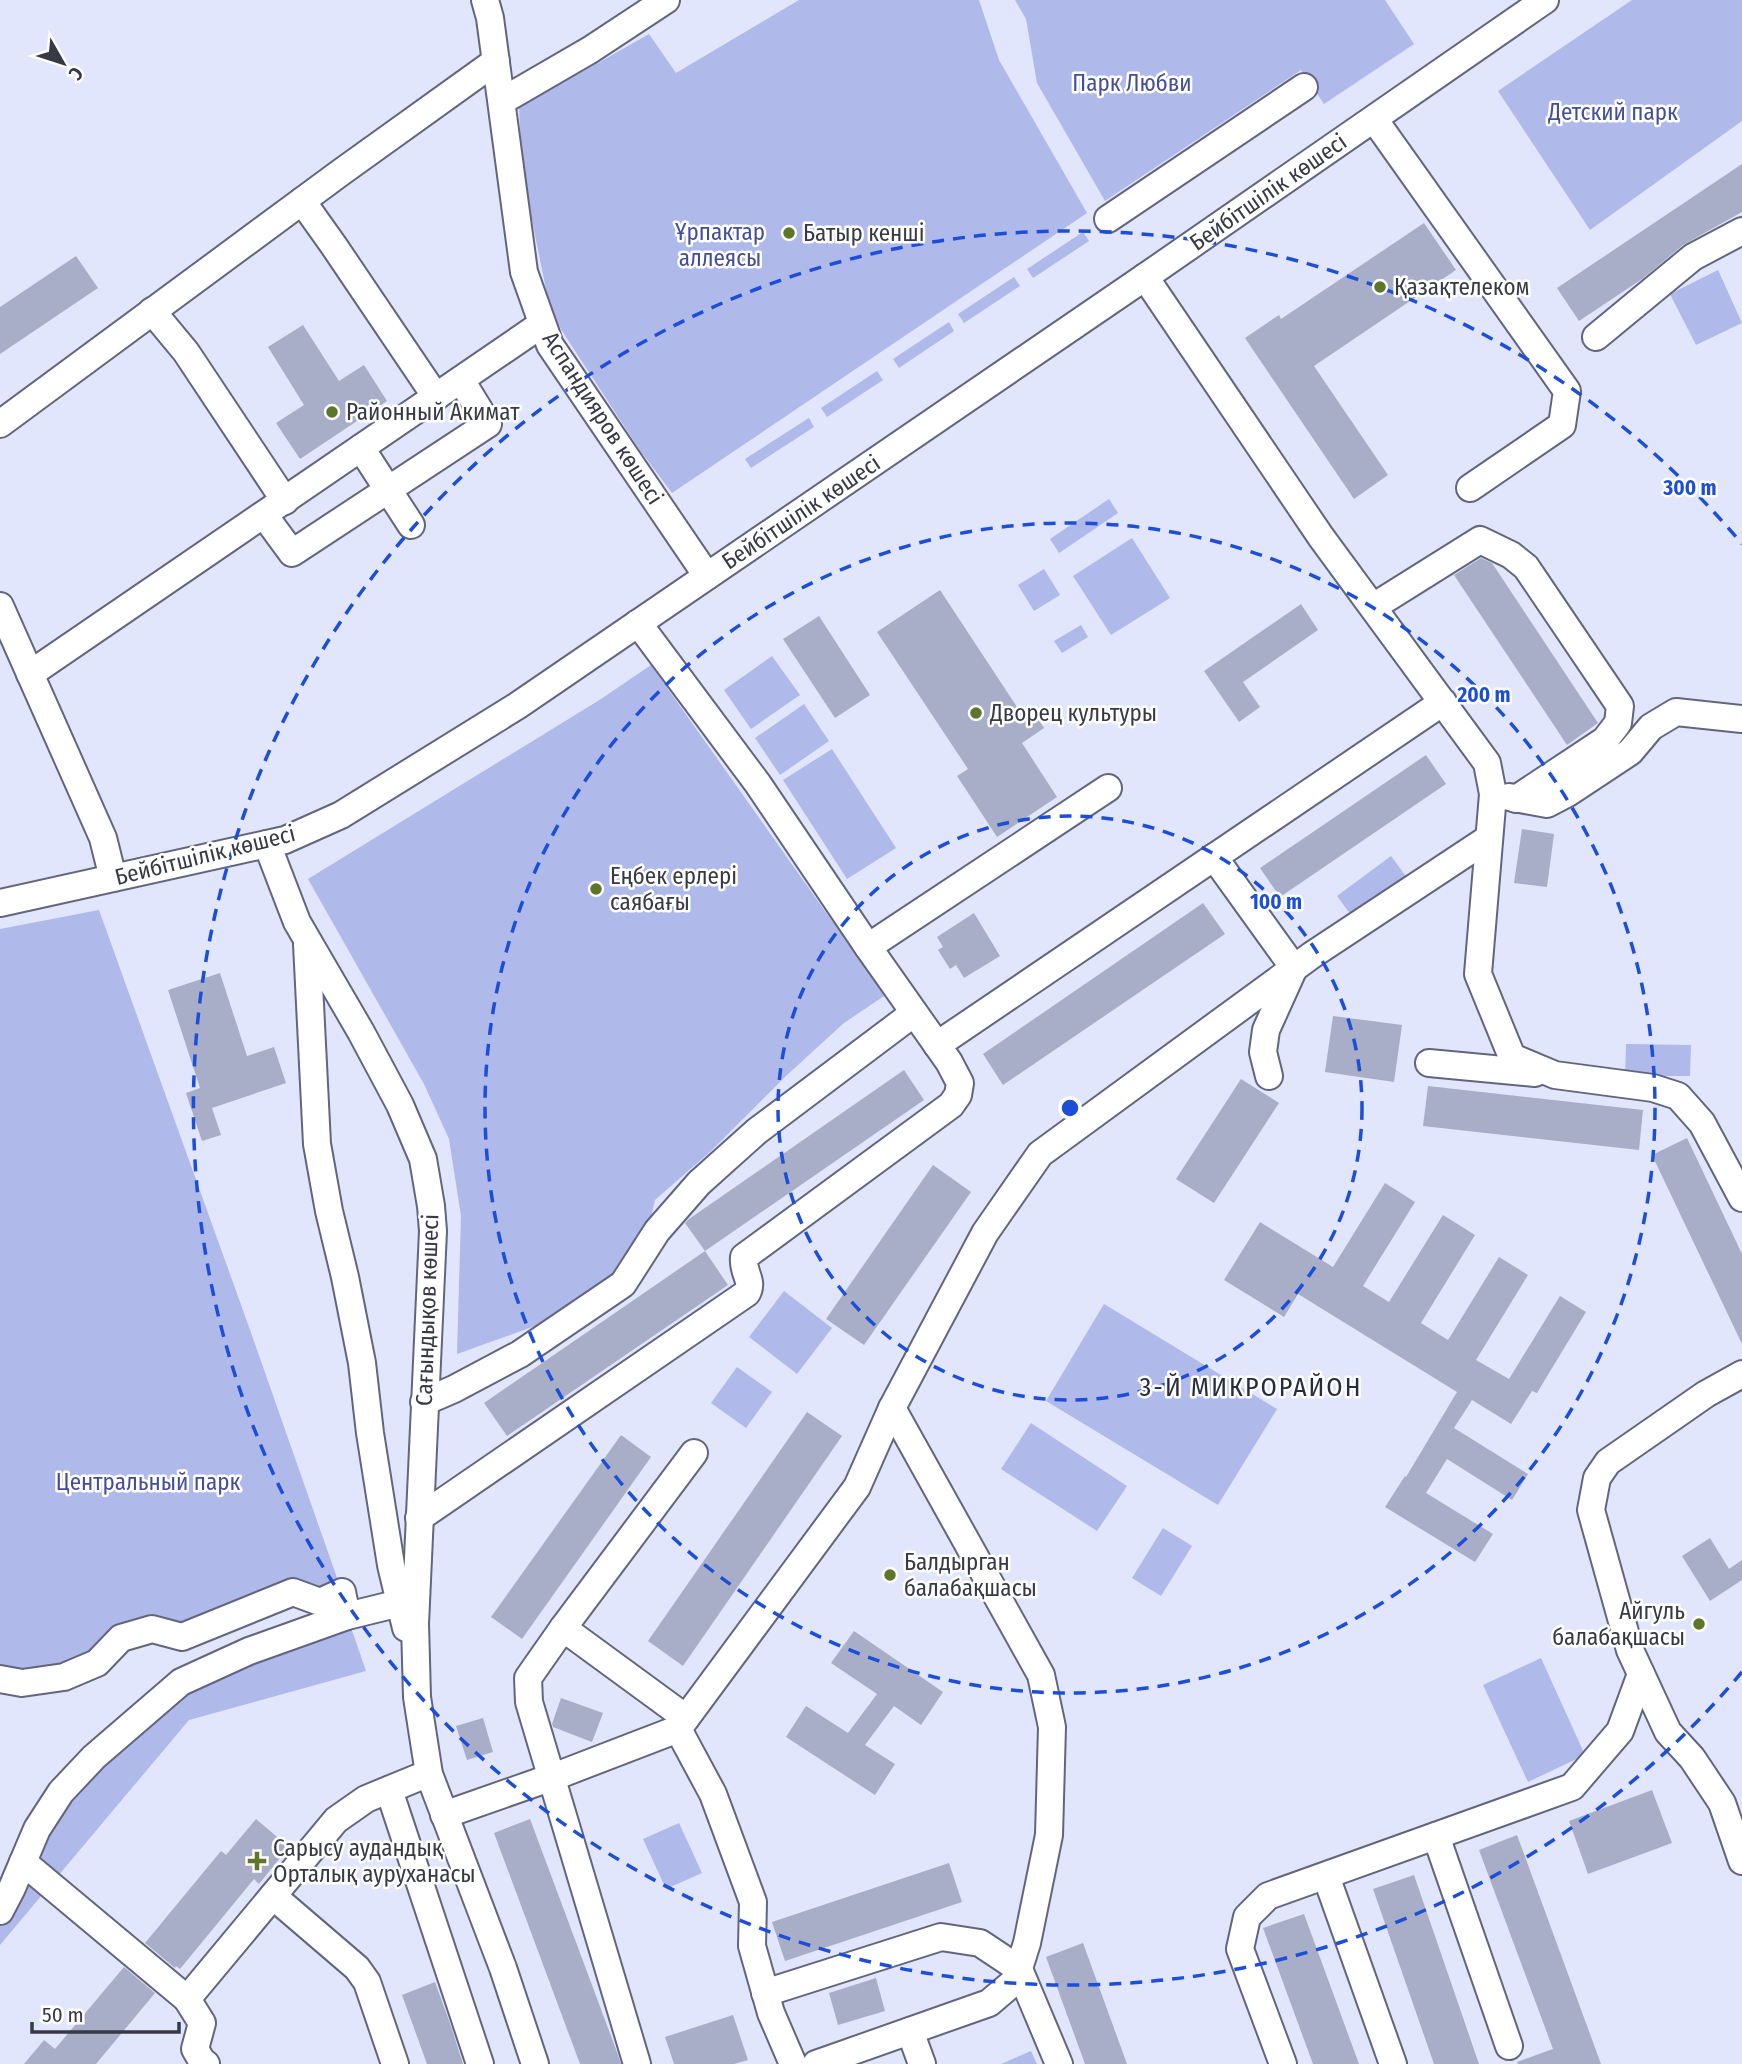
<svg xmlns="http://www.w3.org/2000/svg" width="1742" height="2064" viewBox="0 0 1742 2064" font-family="'Fira Sans Condensed',sans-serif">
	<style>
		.green { fill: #afb9ea }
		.building { fill: #a8aec7 }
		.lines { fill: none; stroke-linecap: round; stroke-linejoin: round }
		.minor-casing { stroke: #61667e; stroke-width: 30 }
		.minor { stroke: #fff; stroke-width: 26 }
		.ring { fill: none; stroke: #1d4ed8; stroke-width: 3.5; stroke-dasharray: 12 9 }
		.poi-dot { fill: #5d7629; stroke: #fff; stroke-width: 2.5 }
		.labels { text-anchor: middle; stroke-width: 5; stroke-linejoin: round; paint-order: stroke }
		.park-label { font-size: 23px; fill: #444d99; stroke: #fff }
		.street-label { font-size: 23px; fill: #373944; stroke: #fff }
		.poi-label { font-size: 23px; fill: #373944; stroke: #fff; text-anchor: start }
		.quarter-label { font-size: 26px; letter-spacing: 2px; fill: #272b3f; stroke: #fff }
		.centre { fill: #1d4ed8; stroke: #fff; stroke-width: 3.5 }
		.ring-label { font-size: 21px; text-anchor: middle; font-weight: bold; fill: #1d4ed8; stroke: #fff; stroke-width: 5; stroke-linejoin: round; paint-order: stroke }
	</style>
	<rect width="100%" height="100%" fill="#e1e6fc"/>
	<g class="green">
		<path d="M 799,0 L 979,0 L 999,60 L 1087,213 L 672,493 L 639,449 L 551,314 L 522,171 L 519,108 L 649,34 L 676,73 Z"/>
		<path d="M 1015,0 L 1385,0 L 1414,44 L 1324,104 L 1301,70 L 1105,201 L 1037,83 L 1026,19 Z"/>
		<path d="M 1632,0 L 1742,0 L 1742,121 L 1590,230 L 1498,91 Z"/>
		<path d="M 1083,232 L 1089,241 L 1033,278 L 1027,269 Z"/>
		<path d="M 1718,270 L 1742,323 L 1696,345 L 1670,294 Z"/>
		<path d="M 1014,277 L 1020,286 L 964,323 L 958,314 Z"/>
		<path d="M 949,322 L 954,331 L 899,368 L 893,359 Z"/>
		<path d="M 877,371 L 883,380 L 827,417 L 821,408 Z"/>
		<path d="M 809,418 L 814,427 L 751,468 L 745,459 Z"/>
		<path d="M 1109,499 L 1118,513 L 1059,553 L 1050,539 Z"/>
		<path d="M 1132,538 L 1170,598 L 1111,635 L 1073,576 Z"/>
		<path d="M 1044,569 L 1060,595 L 1034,611 L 1018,585 Z"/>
		<path d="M 1081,625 L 1088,637 L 1062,653 L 1054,641 Z"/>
		<path d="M 772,656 L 800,695 L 751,729 L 724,690 Z"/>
		<path d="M 651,665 L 827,914 L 869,967 L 884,996 L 844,1023 L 787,1075 L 711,1151 L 655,1200 L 647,1235 L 617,1278 L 552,1320 L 457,1354 L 461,1216 L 449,1139 L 424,1084 L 308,879 L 601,699 Z"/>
		<path d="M 804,704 L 829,741 L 780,775 L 755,738 Z"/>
		<path d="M 832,749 L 896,848 L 847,879 L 783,780 Z"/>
		<path d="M 1391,856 L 1408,879 L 1354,919 L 1337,896 Z"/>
		<path d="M 99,910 L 249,1327 L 342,1592 L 292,1592 L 182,1637 L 152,1629 L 97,1663 L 0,1679 L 0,929 Z"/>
		<path d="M 1626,1044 L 1691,1045 L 1690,1076 L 1625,1076 Z"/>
		<path d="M 784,1291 L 832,1328 L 797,1374 L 749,1337 Z"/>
		<path d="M 1104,1304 L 1277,1409 L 1218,1505 L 1046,1401 Z"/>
		<path d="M 737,1367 L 772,1392 L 746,1428 L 711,1403 Z"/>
		<path d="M 1031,1423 L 1127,1486 L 1097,1531 L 1001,1469 Z"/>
		<path d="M 1163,1528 L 1192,1546 L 1161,1596 L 1132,1578 Z"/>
		<path d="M 347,1616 L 366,1671 L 189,1720 L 0,1945 L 0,1911 L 37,1829 L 181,1682 Z"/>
		<path d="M 1541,1658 L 1585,1755 L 1528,1782 L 1483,1685 Z"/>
		<path d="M 679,1823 L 702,1873 L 666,1889 L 643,1839 Z"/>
		<path d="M 1031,2051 L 1037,2064 L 1001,2064 Z"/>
	</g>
	<g class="building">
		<path d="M 1742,164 L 1742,212 L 1683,245 L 1642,279 L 1579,321 L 1557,288 Z"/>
		<path d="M 1424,223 L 1456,270 L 1314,366 L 1388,475 L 1354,499 L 1245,338 L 1279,315 L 1281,319 Z"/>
		<path d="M 76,256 L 98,288 L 0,354 L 0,307 Z"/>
		<path d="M 303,325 L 339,381 L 364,365 L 387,401 L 300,459 L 276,423 L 304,405 L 268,347 Z"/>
		<path d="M 1481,558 L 1492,563 L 1598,723 L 1567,745 L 1454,575 Z"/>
		<path d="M 940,590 L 1023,716 L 1032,710 L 1044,728 L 1022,743 L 1057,797 L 997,837 L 957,776 L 968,769 L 877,632 Z"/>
		<path d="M 1301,604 L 1318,630 L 1243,682 L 1260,707 L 1239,722 L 1204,671 Z"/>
		<path d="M 819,616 L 870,695 L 835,718 L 783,639 Z"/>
		<path d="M 1426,755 L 1446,784 L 1280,897 L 1260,868 Z"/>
		<path d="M 1522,829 L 1554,834 L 1547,887 L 1514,883 Z"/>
		<path d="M 1203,903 L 1225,934 L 1003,1085 L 983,1054 Z"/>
		<path d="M 974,913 L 1000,956 L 964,978 L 956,965 L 950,969 L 938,950 L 943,947 L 937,937 Z"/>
		<path d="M 220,973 L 247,1056 L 274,1047 L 286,1083 L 212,1108 L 221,1135 L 202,1141 L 186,1093 L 200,1088 L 168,990 Z"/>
		<path d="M 1333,1016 L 1402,1025 L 1394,1082 L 1325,1072 Z"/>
		<path d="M 904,1070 L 924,1100 L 705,1251 L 685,1223 L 689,1219 Z"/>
		<path d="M 1241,1079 L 1279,1103 L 1214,1203 L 1176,1179 Z"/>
		<path d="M 1428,1086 L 1643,1110 L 1639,1150 L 1423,1126 Z"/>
		<path d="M 1687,1138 L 1742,1254 L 1742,1344 L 1652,1155 Z"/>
		<path d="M 933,1165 L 971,1192 L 864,1345 L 826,1319 Z"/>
		<path d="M 1385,1183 L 1415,1202 L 1363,1286 L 1389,1302 L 1443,1215 L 1475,1235 L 1421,1323 L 1448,1340 L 1499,1257 L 1528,1275 L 1476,1360 L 1509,1379 L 1560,1296 L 1586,1312 L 1537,1393 L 1532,1391 L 1511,1424 L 1472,1400 L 1454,1428 L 1528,1474 L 1512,1500 L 1447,1459 L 1426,1493 L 1493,1534 L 1475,1562 L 1385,1507 L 1405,1476 L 1406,1477 L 1457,1392 L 1298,1294 L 1284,1317 L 1224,1280 L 1260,1222 L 1333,1267 Z"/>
		<path d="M 705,1251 L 728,1285 L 507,1436 L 484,1403 Z"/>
		<path d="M 807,1412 L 842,1436 L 683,1666 L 648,1641 Z"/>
		<path d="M 621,1435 L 651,1457 L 522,1639 L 491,1617 Z"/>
		<path d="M 1710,1538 L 1729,1569 L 1742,1560 L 1742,1580 L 1710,1601 L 1682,1556 Z"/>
		<path d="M 854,1631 L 943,1692 L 921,1725 L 894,1706 L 865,1745 L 895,1764 L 875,1795 L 786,1737 L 806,1706 L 848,1733 L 877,1694 L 831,1663 Z"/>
		<path d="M 561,1698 L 603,1713 L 592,1742 L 553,1727 L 552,1724 Z"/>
		<path d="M 483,1718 L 493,1752 L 467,1760 L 456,1726 Z"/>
		<path d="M 1652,1790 L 1672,1843 L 1588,1874 L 1569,1821 Z"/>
		<path d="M 256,1819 L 289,1847 L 259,1884 L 254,1879 L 180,1969 L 176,1966 L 175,1968 L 145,1943 L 221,1851 L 226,1855 Z"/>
		<path d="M 530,1819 L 617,2052 L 621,2064 L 580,2064 L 494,1833 Z"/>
		<path d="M 1517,1835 L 1601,2064 L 1518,2064 L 1517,2062 L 1553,2049 L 1479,1850 Z"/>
		<path d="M 949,1863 L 962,1902 L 785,1961 L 772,1922 Z"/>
		<path d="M 1414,1875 L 1479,2064 L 1434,2064 L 1373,1889 Z"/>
		<path d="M 1304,1914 L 1359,2064 L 1313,2064 L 1263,1928 Z"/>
		<path d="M 1083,1943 L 1127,2064 L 1085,2064 L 1046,1957 Z"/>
		<path d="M 124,1967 L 155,1993 L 96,2064 L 24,2064 L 44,2040 L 55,2049 Z"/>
		<path d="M 876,1978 L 885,2011 L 838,2025 L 829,1993 Z"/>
		<path d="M 435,1982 L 452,2029 L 463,2064 L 427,2064 L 402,1995 Z"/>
		<path d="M 733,2015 L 748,2060 L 734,2064 L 674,2064 L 665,2037 Z"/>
	</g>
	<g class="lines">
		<g class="minor-casing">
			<g id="minor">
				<path d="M 485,0 L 490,18 L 524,272 L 550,345 L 707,576"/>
				<path d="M 502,101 L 590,50 L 666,0"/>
				<path d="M 1374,119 L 1567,391 L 1562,425 L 1470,488"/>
				<path d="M 302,201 L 334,246 L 436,397"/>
				<path d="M 1108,219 L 1304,87"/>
				<path d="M 1145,277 L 1321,537 L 1487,763 L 1493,794 L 1478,974 L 1512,1057 L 1555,1075 L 1653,1088 L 1678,1096 L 1702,1123 L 1742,1198"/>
				<path d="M 152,311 L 186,352 L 285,501"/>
				<path d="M 1596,337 L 1693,257 L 1742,231"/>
				<path d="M 0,424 L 340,173 L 496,61"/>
				<path d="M 361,448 L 411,525"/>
				<path d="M 264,515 L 292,553 L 488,424 L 461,380"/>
				<path d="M 0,606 L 103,838 L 113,878"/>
				<path d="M 1373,607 L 1480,540 L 1511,555 L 1526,567 L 1620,706 L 1618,723 L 1605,740 L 1516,799"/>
				<path d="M 30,674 L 542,324"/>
				<path d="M 1509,797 L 1547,804 L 1568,793 L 1630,752 L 1651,727 L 1676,712 L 1742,719"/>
				<path d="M 267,844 L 297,922 L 361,1032 L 400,1105 L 423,1159 L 431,1206 L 433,1231 L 415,1624 L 417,1697 L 429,1774 L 503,1968 L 535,2064"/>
				<path d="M 1214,857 L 1294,968 L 1266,1030 L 1263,1052 L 1269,1076"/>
				<path d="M 0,903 L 285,840 L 341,815 L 517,706 L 1145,277 L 1545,0"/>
				<path d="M 307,944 L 317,1144 L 329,1211 L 345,1277 L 362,1363 L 370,1433 L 391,1565 L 406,1628"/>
				<path d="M 868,947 L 1108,788"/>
				<path d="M 937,1045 L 1443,702"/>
				<path d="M 1429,1063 L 1535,1073"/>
				<path d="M 1742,1374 L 1706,1394 L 1608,1462 L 1597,1478 L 1591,1510 L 1630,1650 L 1668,1732 L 1692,1758 L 1722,1803 L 1742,1861"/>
				<path d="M 424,1402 L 454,1389 L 520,1354 L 623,1284 L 657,1231 L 699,1183 L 757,1131 L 914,1013"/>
				<path d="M 419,1518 L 747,1293 C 754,1280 742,1273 744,1257 L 951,1105 L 958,1095 L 960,1083 L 949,1062 L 868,947 L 758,784 L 638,623"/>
				<path d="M 563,1628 L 528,1678 L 529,1702 L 637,2064"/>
				<path d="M 0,1679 L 22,1683 L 64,1677 L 97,1663 L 121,1638 L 152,1629 L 182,1637 L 293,1592 L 320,1602 L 342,1592 L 347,1616"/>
				<path d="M 686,1718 L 563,1628 L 694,1453"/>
				<path d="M 678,1729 L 713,1794 L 753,1902 L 752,1946 L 771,2013 L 793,2064"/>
				<path d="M 389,1790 L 480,2064"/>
				<path d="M 444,1815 L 561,1774 L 678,1729 L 857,1487 L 892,1408 L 985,1233 L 1040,1154 L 1312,955 L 1489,838"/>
				<path d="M 1436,1836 L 1509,2046"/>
				<path d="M 23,1862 L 187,1999"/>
				<path d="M 1326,1876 L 1393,2064"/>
				<path d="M 273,1896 L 357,1968 L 367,1982 L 395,2064"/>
				<path d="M 0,1911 L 12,1888 L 37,1829 L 61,1792 L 94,1757 L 181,1682 L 249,1651 L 347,1616 L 400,1603"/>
				<path d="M 765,1993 L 941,1937 L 980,1943 L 1019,1969 L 1059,2064"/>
				<path d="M 910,2031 L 922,2064"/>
				<path d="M 206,2064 L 202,2061 L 195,2049 L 202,2023 L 187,1999 L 336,1820 L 366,1799 L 417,1778"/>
				<path d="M 816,2064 L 989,2003 L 1015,1981 L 1027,1943 L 1049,1835 L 1052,1727 L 1041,1675 L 892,1408"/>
				<path d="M 1283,2064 L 1240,1949 L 1247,1917 L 1268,1896 L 1572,1787 L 1620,1731 L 1641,1674"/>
			</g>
		</g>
		<use href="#minor" class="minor"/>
	</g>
	<g class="ring">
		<circle cx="1070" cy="1108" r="292"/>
		<circle cx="1070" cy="1108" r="585"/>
		<path d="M1742 1672A877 877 0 1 1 1742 544"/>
	</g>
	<g class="poi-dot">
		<circle cx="789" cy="233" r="7"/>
		<circle cx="1380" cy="287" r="7"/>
		<circle cx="332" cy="412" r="7"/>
		<circle cx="976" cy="713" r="7"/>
		<circle cx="596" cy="889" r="7"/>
		<circle cx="890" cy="1575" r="7"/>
		<circle cx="1699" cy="1624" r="7"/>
		<path d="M253.5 1850.5h7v7h7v7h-7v7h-7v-7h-7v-7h7z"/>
	</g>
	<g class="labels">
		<g class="park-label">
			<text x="1132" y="91">Парк Любви</text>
			<text x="1613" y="120">Детский парк</text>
			<text x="720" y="240">Ұрпактар<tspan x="720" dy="26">аллеясы</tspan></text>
			<text x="148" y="1490">Центральный парк</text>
		</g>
		<g class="street-label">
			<text transform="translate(1268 192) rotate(-35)" y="8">Бейбітшілік көшесі</text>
			<text transform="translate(603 418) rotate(57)" y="8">Аспандияров көшесі</text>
			<text transform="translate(801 512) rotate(-34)" y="8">Бейбітшілік көшесі</text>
			<text transform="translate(205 855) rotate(-14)" y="8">Бейбітшілік көшесі</text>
			<text transform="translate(427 1310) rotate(-88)" y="8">Сағындықов көшесі</text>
		</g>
		<g class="poi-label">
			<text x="803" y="241">Батыр кенші</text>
			<text x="1394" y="295">Қазақтелеком</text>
			<text x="346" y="420">Районный Акимат</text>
			<text x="990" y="721">Дворец культуры</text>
			<text x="610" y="884">Еңбек ерлері<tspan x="610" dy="26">саябағы</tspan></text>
			<text x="904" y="1570">Балдырган<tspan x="904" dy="26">балабақшасы</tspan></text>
			<text x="1685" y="1619" text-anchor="end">Айгуль<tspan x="1685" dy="26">балабақшасы</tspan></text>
			<text x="273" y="1856">Сарысу аудандық<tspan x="273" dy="26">Орталық ауруханасы</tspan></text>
		</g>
		<g class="quarter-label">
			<text x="1251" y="1396">3-Й МИКРОРАЙОН</text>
		</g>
	</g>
	<circle cx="1070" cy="1108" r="10" class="centre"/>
	<g class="ring-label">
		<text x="1690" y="495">300 m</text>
		<text x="1484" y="702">200 m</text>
		<text x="1276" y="909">100 m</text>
	</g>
	<g transform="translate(63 63) rotate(129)" stroke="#ffffff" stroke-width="5" paint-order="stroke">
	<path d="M0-5L12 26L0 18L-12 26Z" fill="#373944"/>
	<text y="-10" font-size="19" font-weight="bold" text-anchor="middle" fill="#373944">С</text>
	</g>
	<path d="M32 2022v10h147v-10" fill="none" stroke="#373944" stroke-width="3.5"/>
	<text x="42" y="2022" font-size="21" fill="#373944" stroke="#ffffff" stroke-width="5" paint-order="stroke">50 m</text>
</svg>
